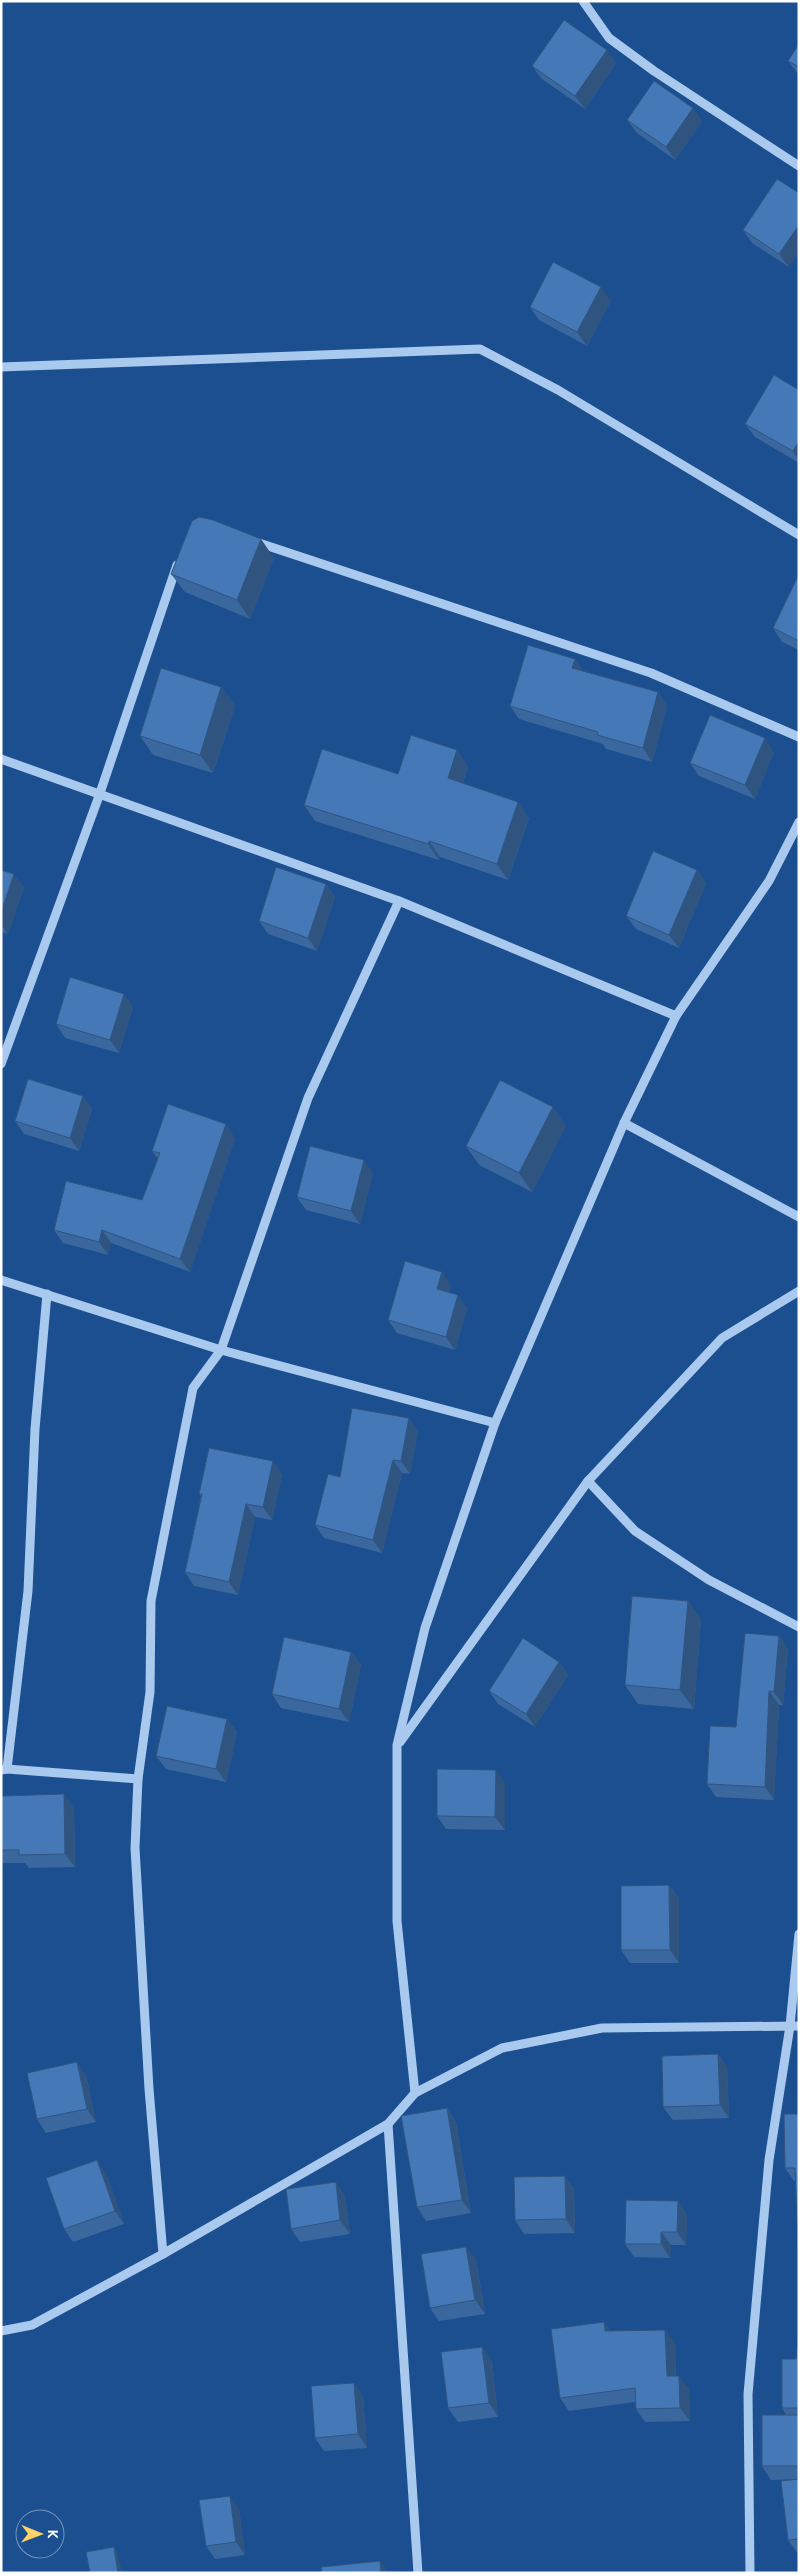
<svg xmlns="http://www.w3.org/2000/svg" width="800" height="2574" viewBox="0 0 800 2574" font-family="'Space Grotesk',sans-serif">
	<style>
		.lines { fill: none; stroke-linecap: round; stroke-linejoin: round }
		.minor { stroke: #a9c9ee; stroke-width: 9 }
		.wall { fill: #3a679d }
		.shaded-wall { fill: #305480 }
		.building { fill: #4478b7; stroke: #305480 }
	</style>
	<rect width="100%" height="100%" fill="#1b4f8f"/>
	<g class="lines">
		<g class="minor">
			<path d="M 583,1 L 609,38 L 654,71 L 799,166"/>
			<path d="M 1,367 L 480,349 L 558,390 L 799,535"/>
			<path d="M 256,542 L 651,673 L 799,737"/>
			<path d="M 1,759 L 399,901 L 676,1016"/>
			<path d="M 1,1064 L 99,796 L 177,565"/>
			<path d="M 624,1123 L 799,1217"/>
			<path d="M 1,1280 L 221,1350 L 495,1423"/>
			<path d="M 799,1291 L 722,1338 L 588,1481 L 635,1531 L 709,1580 L 799,1627"/>
			<path d="M 400,1742 L 588,1481"/>
			<path d="M 7,1769 L 138,1779"/>
			<path d="M 1,1770 L 7,1769 L 28,1591 L 35,1429 L 47,1294"/>
			<path d="M 415,2093 L 397,1921 L 397,1745 L 425,1628 L 495,1423 L 624,1123 L 676,1016 L 769,881 L 799,822"/>
			<path d="M 388,2124 L 418,2573"/>
			<path d="M 163,2254 L 149,2089 L 135,1848 L 138,1779 L 150,1692 L 151,1601 L 193,1388 L 221,1350 L 308,1098 L 399,901"/>
			<path d="M 1,2331 L 32,2325 L 163,2254 L 388,2124 L 415,2093 L 502,2048 L 602,2028 L 799,2026"/>
			<path d="M 750,2573 L 748,2394 L 769,2160 L 790,2026 L 799,1934"/>
		</g>
	</g>
	<g class="wall">
		<path d="M 799,44 L 799,75 L 788,61 Z"/>
		<path d="M 616,63 L 585,109 L 542,79 L 532,66 Z"/>
		<path d="M 627,120 L 702,121 L 675,160 L 637,133 Z"/>
		<path d="M 777,179 L 789,267 L 752,243 L 743,230 Z"/>
		<path d="M 611,301 L 587,346 L 539,320 L 530,307 Z"/>
		<path d="M 799,390 L 799,463 L 755,437 L 745,424 Z"/>
		<path d="M 274,558 L 250,619 L 185,592 L 171,574 Z"/>
		<path d="M 799,576 L 799,650 L 782,642 L 773,628 Z"/>
		<path d="M 575,659 L 583,671 L 658,692 L 667,706 L 652,762 L 606,749 L 603,744 L 519,719 L 510,706 Z"/>
		<path d="M 221,687 L 235,706 L 213,773 L 153,755 L 140,736 Z"/>
		<path d="M 774,752 L 755,799 L 699,776 L 690,763 Z"/>
		<path d="M 468,766 L 463,783 L 529,818 L 508,880 L 440,857 L 439,860 L 315,821 L 304,805 L 398,774 Z"/>
		<path d="M 1,870 L 24,887 L 8,934 L 1,932 Z"/>
		<path d="M 697,870 L 706,883 L 679,948 L 636,929 L 626,916 Z"/>
		<path d="M 326,884 L 335,897 L 317,951 L 268,934 L 259,921 Z"/>
		<path d="M 124,994 L 133,1007 L 119,1053 L 65,1038 L 56,1024 Z"/>
		<path d="M 83,1096 L 92,1109 L 79,1151 L 24,1134 L 15,1121 Z"/>
		<path d="M 566,1126 L 532,1192 L 479,1165 L 466,1146 Z"/>
		<path d="M 235,1138 L 190,1272 L 111,1243 L 108,1255 L 63,1243 L 54,1230 L 142,1200 L 158,1159 L 152,1151 Z"/>
		<path d="M 373,1173 L 360,1224 L 306,1210 L 297,1197 Z"/>
		<path d="M 451,1285 L 449,1293 L 458,1295 L 467,1309 L 455,1350 L 397,1333 L 388,1320 Z"/>
		<path d="M 418,1431 L 410,1474 L 402,1473 L 382,1553 L 324,1538 L 315,1525 L 340,1477 Z"/>
		<path d="M 282,1474 L 272,1520 L 255,1517 L 238,1595 L 194,1586 L 185,1572 L 201,1496 L 199,1494 Z"/>
		<path d="M 688,1601 L 701,1620 L 694,1709 L 638,1704 L 625,1685 Z"/>
		<path d="M 779,1636 L 788,1649 L 783,1705 L 779,1705 L 774,1800 L 716,1797 L 707,1784 L 736,1727 Z"/>
		<path d="M 351,1652 L 361,1665 L 349,1722 L 281,1708 L 272,1694 Z"/>
		<path d="M 559,1662 L 568,1675 L 535,1727 L 498,1704 L 489,1691 Z"/>
		<path d="M 227,1719 L 237,1732 L 226,1782 L 166,1769 L 156,1756 Z"/>
		<path d="M 505,1783 L 505,1830 L 446,1829 L 437,1816 Z"/>
		<path d="M 1,1796 L 74,1808 L 75,1867 L 29,1868 L 25,1863 L 1,1863 Z"/>
		<path d="M 669,1885 L 679,1898 L 679,1963 L 630,1963 L 621,1950 Z"/>
		<path d="M 718,2054 L 727,2067 L 729,2118 L 673,2120 L 663,2107 Z"/>
		<path d="M 86,2075 L 96,2122 L 46,2133 L 37,2119 Z"/>
		<path d="M 447,2108 L 456,2122 L 471,2213 L 426,2221 L 417,2207 Z"/>
		<path d="M 799,2114 L 799,2247 L 798,2246 L 796,2181 L 794,2181 L 785,2168 Z"/>
		<path d="M 106,2173 L 124,2224 L 73,2242 L 64,2229 Z"/>
		<path d="M 565,2176 L 574,2189 L 575,2233 L 524,2234 L 515,2220 Z"/>
		<path d="M 345,2196 L 350,2234 L 300,2242 L 291,2229 Z"/>
		<path d="M 678,2201 L 687,2215 L 686,2245 L 671,2245 L 670,2258 L 634,2257 L 625,2244 Z"/>
		<path d="M 466,2247 L 476,2260 L 485,2314 L 439,2321 L 430,2308 Z"/>
		<path d="M 604,2322 L 610,2331 L 675,2343 L 676,2376 L 689,2389 L 690,2421 L 645,2422 L 636,2409 L 635,2402 L 569,2411 L 560,2398 Z"/>
		<path d="M 799,2334 L 799,2479 L 771,2480 L 762,2466 L 786,2415 L 782,2408 L 796,2359 Z"/>
		<path d="M 482,2347 L 492,2361 L 498,2417 L 458,2422 L 448,2408 Z"/>
		<path d="M 363,2396 L 367,2448 L 324,2451 L 315,2438 Z"/>
		<path d="M 799,2479 L 799,2555 L 788,2540 Z"/>
		<path d="M 239,2509 L 245,2555 L 215,2559 L 206,2546 Z"/>
	</g>
	<g class="shaded-wall">
		<path d="M 607,50 L 616,63 L 585,109 L 575,96 Z"/>
		<path d="M 693,108 L 702,121 L 675,160 L 666,147 Z"/>
		<path d="M 799,225 L 799,252 L 789,267 L 779,254 Z"/>
		<path d="M 601,287 L 611,301 L 587,346 L 577,332 Z"/>
		<path d="M 799,441 L 799,460 L 793,451 Z"/>
		<path d="M 261,539 L 274,558 L 250,619 L 237,600 Z"/>
		<path d="M 575,659 L 584,672 L 572,668 Z"/>
		<path d="M 221,687 L 235,706 L 213,773 L 200,755 Z"/>
		<path d="M 658,692 L 667,706 L 652,762 L 643,748 Z"/>
		<path d="M 765,738 L 774,752 L 755,799 L 745,785 Z"/>
		<path d="M 457,750 L 468,766 L 459,794 L 448,778 Z"/>
		<path d="M 518,802 L 529,818 L 508,880 L 497,864 Z"/>
		<path d="M 429,841 L 440,857 L 439,860 L 428,844 Z"/>
		<path d="M 697,870 L 706,883 L 679,948 L 669,935 Z"/>
		<path d="M 14,874 L 24,887 L 8,934 L 1,925 L 1,912 Z"/>
		<path d="M 326,884 L 335,897 L 317,951 L 308,938 Z"/>
		<path d="M 124,994 L 133,1007 L 119,1053 L 110,1040 Z"/>
		<path d="M 83,1096 L 92,1109 L 79,1151 L 70,1138 Z"/>
		<path d="M 553,1107 L 566,1126 L 532,1192 L 519,1173 Z"/>
		<path d="M 226,1124 L 235,1138 L 190,1272 L 180,1259 Z"/>
		<path d="M 364,1160 L 373,1173 L 360,1224 L 351,1211 Z"/>
		<path d="M 102,1230 L 111,1243 L 108,1255 L 99,1242 Z"/>
		<path d="M 442,1272 L 451,1285 L 446,1302 L 437,1289 Z"/>
		<path d="M 458,1295 L 467,1309 L 455,1350 L 446,1337 Z"/>
		<path d="M 409,1418 L 418,1431 L 410,1474 L 401,1461 Z"/>
		<path d="M 393,1460 L 402,1473 L 382,1553 L 373,1540 Z"/>
		<path d="M 273,1461 L 282,1474 L 272,1520 L 263,1507 Z"/>
		<path d="M 246,1504 L 255,1517 L 238,1595 L 229,1582 Z"/>
		<path d="M 688,1601 L 701,1620 L 694,1709 L 680,1690 Z"/>
		<path d="M 779,1636 L 788,1649 L 783,1705 L 774,1692 Z"/>
		<path d="M 351,1652 L 361,1665 L 349,1722 L 339,1709 Z"/>
		<path d="M 559,1662 L 568,1675 L 535,1727 L 526,1714 Z"/>
		<path d="M 769,1691 L 779,1705 L 774,1800 L 765,1787 Z"/>
		<path d="M 227,1719 L 237,1732 L 226,1782 L 216,1769 Z"/>
		<path d="M 496,1770 L 505,1783 L 505,1830 L 495,1817 Z"/>
		<path d="M 64,1794 L 74,1808 L 75,1867 L 65,1854 Z"/>
		<path d="M 669,1885 L 679,1898 L 679,1963 L 670,1950 Z"/>
		<path d="M 718,2054 L 727,2067 L 729,2118 L 720,2105 Z"/>
		<path d="M 77,2062 L 86,2075 L 96,2122 L 87,2109 Z"/>
		<path d="M 447,2108 L 456,2122 L 471,2213 L 462,2200 Z"/>
		<path d="M 97,2160 L 106,2173 L 124,2224 L 115,2211 Z"/>
		<path d="M 565,2176 L 574,2189 L 575,2233 L 566,2219 Z"/>
		<path d="M 336,2182 L 345,2196 L 350,2234 L 340,2220 Z"/>
		<path d="M 678,2201 L 687,2215 L 686,2245 L 677,2232 Z"/>
		<path d="M 661,2232 L 671,2245 L 670,2258 L 661,2244 Z"/>
		<path d="M 466,2247 L 476,2260 L 485,2314 L 475,2300 Z"/>
		<path d="M 604,2322 L 613,2336 L 605,2331 Z"/>
		<path d="M 665,2330 L 675,2343 L 676,2389 L 667,2376 Z"/>
		<path d="M 482,2347 L 492,2361 L 498,2417 L 489,2403 Z"/>
		<path d="M 679,2376 L 689,2389 L 690,2421 L 680,2408 Z"/>
		<path d="M 354,2383 L 363,2396 L 367,2448 L 358,2434 Z"/>
		<path d="M 230,2496 L 239,2509 L 245,2555 L 236,2542 Z"/>
		<path d="M 114,2547 L 118,2554 L 122,2573 L 118,2573 Z"/>
		<path d="M 380,2561 L 389,2573 L 381,2573 Z"/>
	</g>
	<g class="building">
		<path d="M 564,20 L 607,50 L 575,96 L 532,66 Z"/>
		<path d="M 799,44 L 799,67 L 788,61 Z"/>
		<path d="M 654,81 L 693,108 L 666,147 L 627,120 Z"/>
		<path d="M 777,179 L 799,193 L 799,225 L 779,254 L 743,230 Z"/>
		<path d="M 553,262 L 601,287 L 577,332 L 530,307 Z"/>
		<path d="M 774,375 L 799,390 L 799,441 L 793,451 L 745,424 Z"/>
		<path d="M 199,517 L 213,520 L 261,539 L 237,600 L 171,574 L 192,521 Z"/>
		<path d="M 798,576 L 799,576 L 799,641 L 773,628 Z"/>
		<path d="M 528,645 L 575,659 L 572,668 L 658,692 L 643,748 L 597,735 L 598,732 L 510,706 Z"/>
		<path d="M 161,668 L 221,687 L 200,755 L 140,736 Z"/>
		<path d="M 710,715 L 765,738 L 745,785 L 690,763 Z"/>
		<path d="M 411,735 L 457,750 L 448,778 L 518,802 L 497,864 L 429,841 L 428,844 L 304,805 L 322,749 L 398,774 Z"/>
		<path d="M 653,851 L 697,870 L 669,935 L 626,916 Z"/>
		<path d="M 276,867 L 326,884 L 308,938 L 259,921 Z"/>
		<path d="M 1,870 L 14,874 L 1,912 Z"/>
		<path d="M 70,977 L 124,994 L 110,1040 L 56,1024 Z"/>
		<path d="M 28,1079 L 83,1096 L 70,1138 L 15,1121 Z"/>
		<path d="M 500,1080 L 553,1107 L 519,1173 L 466,1146 Z"/>
		<path d="M 168,1104 L 226,1124 L 180,1259 L 102,1230 L 99,1242 L 54,1230 L 66,1181 L 142,1200 L 160,1153 L 152,1151 Z"/>
		<path d="M 310,1146 L 364,1160 L 351,1211 L 297,1197 Z"/>
		<path d="M 405,1261 L 442,1272 L 437,1289 L 458,1295 L 446,1337 L 388,1320 Z"/>
		<path d="M 352,1408 L 409,1418 L 401,1461 L 393,1460 L 373,1540 L 315,1525 L 328,1474 L 340,1477 Z"/>
		<path d="M 209,1448 L 273,1461 L 263,1507 L 246,1504 L 229,1582 L 185,1572 L 202,1494 L 199,1494 Z"/>
		<path d="M 632,1596 L 688,1601 L 680,1690 L 625,1685 Z"/>
		<path d="M 745,1633 L 779,1636 L 774,1692 L 769,1691 L 765,1787 L 707,1784 L 710,1726 L 736,1727 Z"/>
		<path d="M 284,1637 L 351,1652 L 339,1709 L 272,1694 Z"/>
		<path d="M 523,1638 L 559,1662 L 526,1714 L 489,1691 Z"/>
		<path d="M 167,1706 L 227,1719 L 216,1769 L 156,1756 Z"/>
		<path d="M 437,1769 L 496,1770 L 495,1817 L 437,1816 Z"/>
		<path d="M 64,1794 L 65,1854 L 19,1855 L 19,1850 L 1,1850 L 1,1796 Z"/>
		<path d="M 669,1885 L 670,1950 L 621,1950 L 621,1886 Z"/>
		<path d="M 718,2054 L 720,2105 L 663,2107 L 662,2056 Z"/>
		<path d="M 77,2062 L 87,2109 L 37,2119 L 27,2073 Z"/>
		<path d="M 447,2108 L 462,2200 L 417,2207 L 401,2116 Z"/>
		<path d="M 784,2114 L 799,2114 L 799,2246 L 798,2246 L 795,2168 L 785,2168 Z"/>
		<path d="M 97,2160 L 115,2211 L 64,2229 L 46,2178 Z"/>
		<path d="M 565,2176 L 566,2219 L 515,2220 L 514,2177 Z"/>
		<path d="M 336,2182 L 340,2220 L 291,2229 L 286,2189 Z"/>
		<path d="M 626,2200 L 678,2201 L 677,2232 L 661,2232 L 661,2244 L 625,2244 Z"/>
		<path d="M 466,2247 L 475,2300 L 430,2308 L 421,2254 Z"/>
		<path d="M 604,2322 L 605,2331 L 665,2330 L 667,2376 L 679,2376 L 680,2408 L 636,2409 L 635,2388 L 560,2398 L 551,2329 Z"/>
		<path d="M 799,2334 L 799,2408 L 782,2408 L 782,2359 L 796,2359 Z"/>
		<path d="M 482,2347 L 489,2403 L 448,2408 L 441,2352 Z"/>
		<path d="M 354,2383 L 358,2434 L 315,2438 L 311,2386 Z"/>
		<rect x="762" y="2415" width="37" height="51"/>
		<path d="M 799,2479 L 799,2539 L 788,2540 L 781,2481 Z"/>
		<path d="M 230,2496 L 236,2542 L 206,2546 L 199,2500 Z"/>
		<path d="M 114,2547 L 118,2573 L 90,2573 L 86,2552 Z"/>
		<path d="M 380,2561 L 381,2573 L 322,2573 L 321,2567 Z"/>
	</g>
	<rect width="800" height="2574" fill="none" stroke="#ffffff" stroke-width="5"/>
	<g transform="translate(40 2534) rotate(91)"><circle r="24" fill="#1b4f8f" stroke="#7695bc"/>
	<path d="M0-4L9 19L0 12L-9 19Z" fill="#ffd166"/>
	<text y="-8" font-size="14" font-weight="bold" text-anchor="middle" fill="#ffffff">K</text>
	</g>
</svg>
